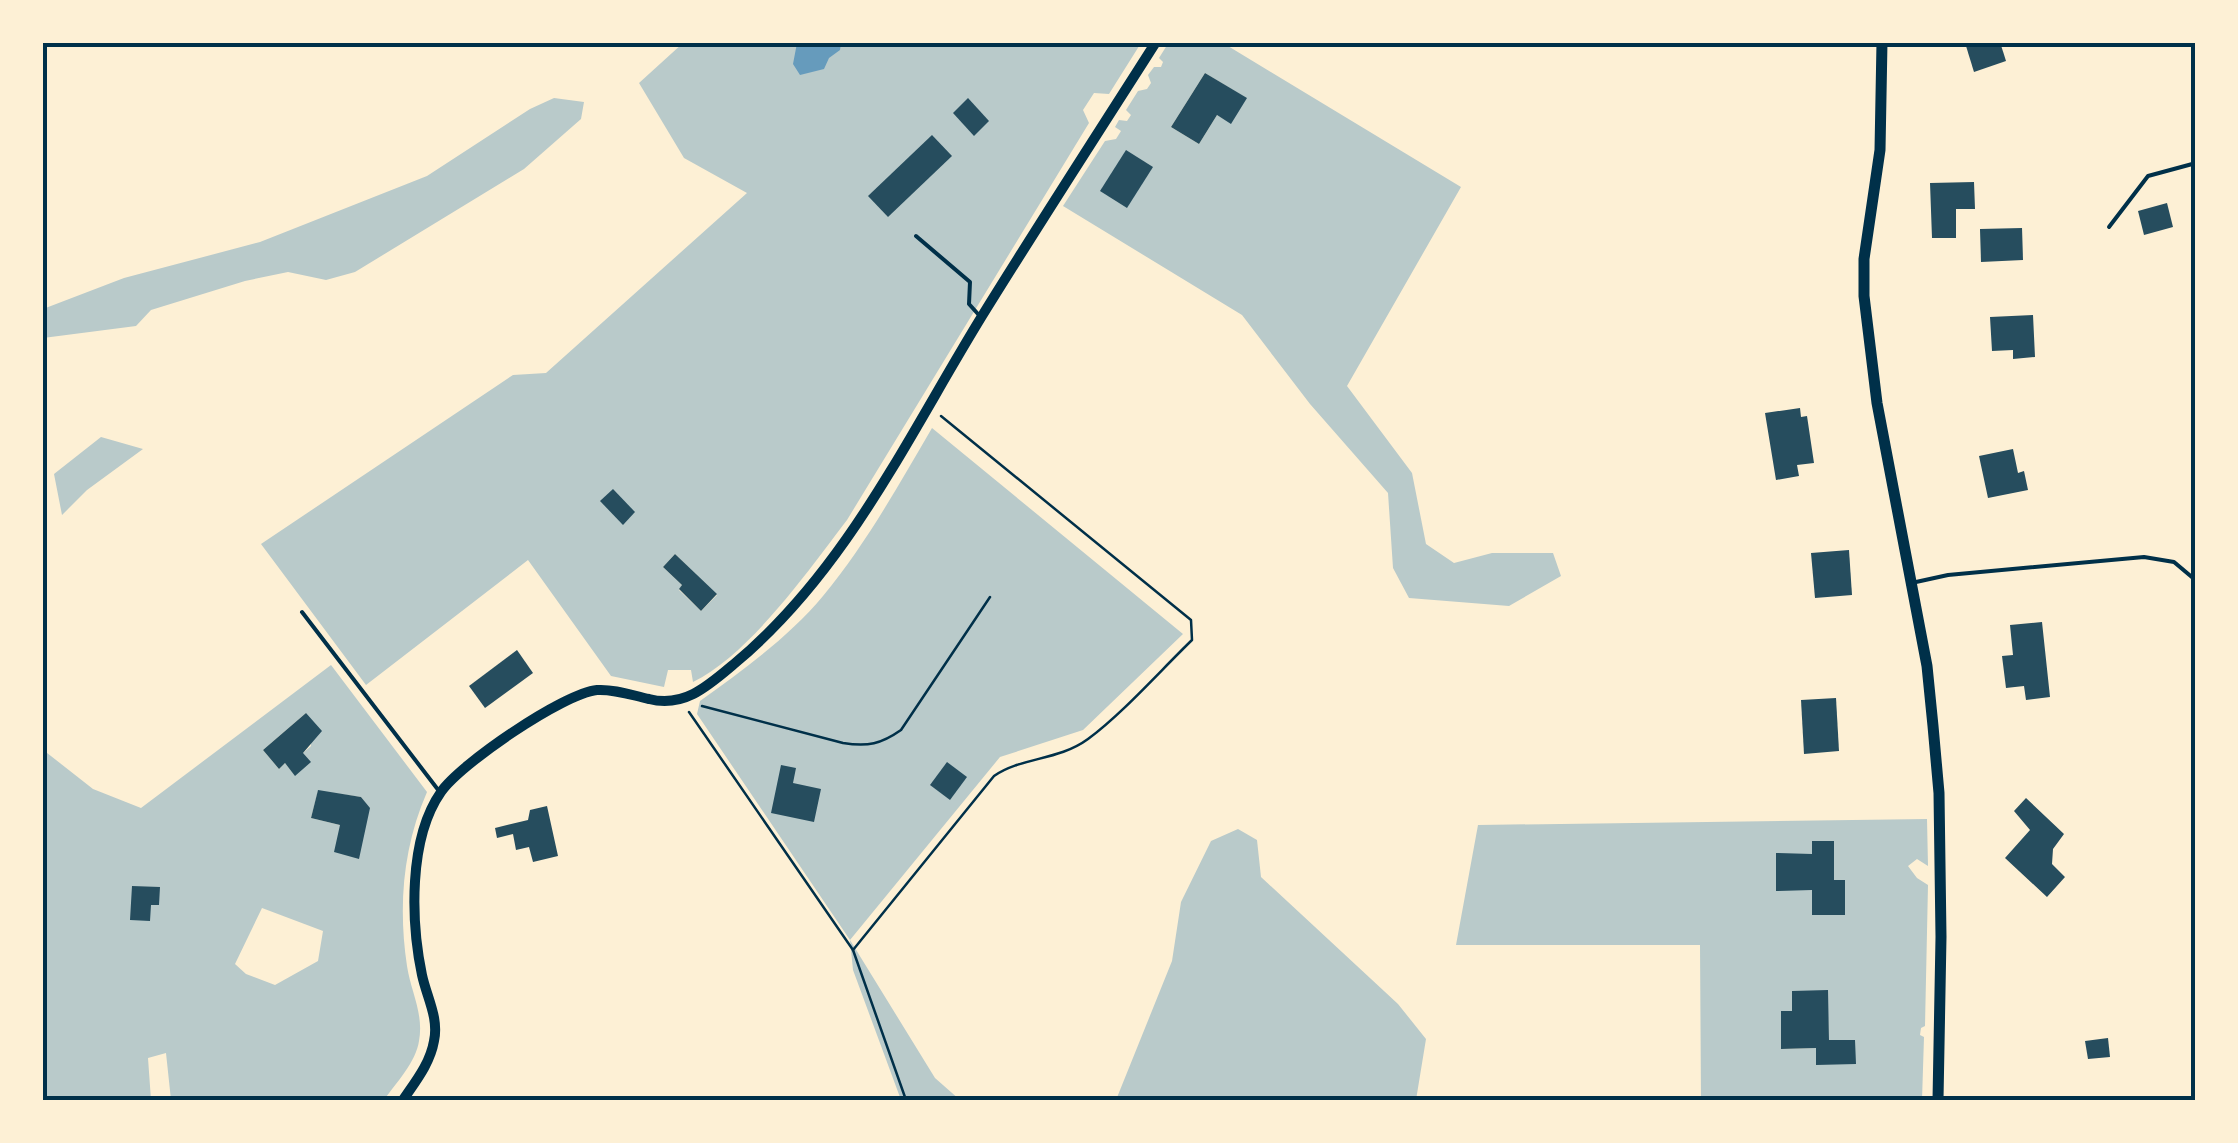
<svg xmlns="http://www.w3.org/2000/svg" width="2238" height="1143" viewBox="0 0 2238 1143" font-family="Arial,sans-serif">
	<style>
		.green { fill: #b9caca; fill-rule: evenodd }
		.water { fill: #669bbc }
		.building { fill: #264d5e }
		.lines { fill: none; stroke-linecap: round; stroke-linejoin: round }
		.path { stroke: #003049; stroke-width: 2.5 }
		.service { stroke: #003049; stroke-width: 4 }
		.tertiary { stroke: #003049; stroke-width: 10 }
		.secondary { stroke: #003049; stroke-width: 11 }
		.neatline { fill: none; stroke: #003049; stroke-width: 4 }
	</style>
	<rect width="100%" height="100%" fill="#fdf0d5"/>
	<g class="green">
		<path d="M 1169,42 L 1223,43 L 1461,187 L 1347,386 L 1412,473 L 1426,544 L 1454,563 L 1492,553 L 1553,553 L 1561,576 L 1509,606 L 1409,598 L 1393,568 L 1388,493 L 1310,404 L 1242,315 L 1063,206 L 1105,141 L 1116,139 L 1121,131 L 1115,127 L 1119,120 L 1127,121 L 1131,115 L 1126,110 L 1138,91 L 1147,89 L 1151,83 L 1148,75 L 1154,67 L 1161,67 L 1163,62 L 1159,58 ZM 1205,73 L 1246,98 L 1231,123 L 1217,115 L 1199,144 L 1171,127 Z"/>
		<path d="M 683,43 L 1141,43 L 1109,94 L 1094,93 L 1083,110 L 1089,123 L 847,520 C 808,571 750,654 693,682 L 691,670 L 668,670 L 664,687 L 611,676 L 528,560 L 366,685 L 261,544 L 513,375 L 546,373 L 747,193 L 684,158 L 639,83 ZM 675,554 L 717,595 L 701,611 L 679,590 L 682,585 L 663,567 Z"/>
		<path d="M 554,98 L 584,102 L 581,119 L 524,169 L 355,272 L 326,280 L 288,272 L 245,281 L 151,310 L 136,326 L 43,338 L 43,309 L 124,278 L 260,242 L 427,176 L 530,109 Z"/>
		<path d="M 932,428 L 1183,634 L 1083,730 L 1000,757 L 850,940 L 935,1078 L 960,1100 L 901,1100 L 853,970 L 850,940 L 697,714 L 700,701 C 743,670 789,637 823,596 C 866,544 898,486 932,428 Z"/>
		<path d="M 101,437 L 143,449 L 87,490 L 62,515 L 54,474 Z"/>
		<path d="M 331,665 L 427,792 C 403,847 398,906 407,966 C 411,992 424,1014 419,1041 C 416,1062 396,1083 384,1100 L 171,1100 L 166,1053 L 148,1058 L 151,1100 L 43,1100 L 42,749 L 93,789 L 141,808 ZM 306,713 L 311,746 L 303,753 L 295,775 L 285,763 L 279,769 L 263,750 ZM 318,791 L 361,797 L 369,808 L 340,825 L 311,818 ZM 262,908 L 323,931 L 318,961 L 275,985 L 246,974 L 235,964 Z"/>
		<path d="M 1927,819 L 1928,866 L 1917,859 L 1908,866 L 1917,878 L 1928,885 L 1925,1026 L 1921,1028 L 1920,1035 L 1924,1037 L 1922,1100 L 1701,1100 L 1700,945 L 1456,945 L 1478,825 ZM 1792,991 L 1827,991 L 1829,1040 L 1816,1064 L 1816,1048 L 1782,1049 L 1781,1012 L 1792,1011 Z"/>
		<path d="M 1238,829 L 1257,840 L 1261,877 L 1398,1004 L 1426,1039 L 1416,1100 L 1116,1100 L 1172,961 L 1181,902 L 1211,841 Z"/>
	</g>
	<path class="water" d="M 797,43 L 797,42 L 841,43 L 840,50 L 829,58 L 824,69 L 800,75 L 793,64 Z"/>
	<g class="building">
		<path d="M 1975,42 L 2000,42 L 2006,61 L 1974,72 L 1966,46 Z"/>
		<path d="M 1205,73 L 1247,98 L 1231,124 L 1217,115 L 1199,144 L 1171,127 Z"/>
		<path d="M 968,98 L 989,121 L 974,136 L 953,113 Z"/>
		<path d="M 932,135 L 952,156 L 888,217 L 868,196 Z"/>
		<path d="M 1126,150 L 1153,167 L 1127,208 L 1100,191 Z"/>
		<path d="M 1974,182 L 1975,209 L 1956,209 L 1956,238 L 1932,238 L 1930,183 Z"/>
		<path d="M 2167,203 L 2173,227 L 2144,235 L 2138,211 Z"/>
		<path d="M 2022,228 L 2023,260 L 1981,262 L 1980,229 Z"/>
		<path d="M 2033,315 L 2035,357 L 2013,359 L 2013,350 L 1992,351 L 1990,317 Z"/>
		<path d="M 1800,408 L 1801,417 L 1807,416 L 1814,463 L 1797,465 L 1799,476 L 1776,480 L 1765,413 Z"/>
		<path d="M 2013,449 L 2018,473 L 2024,471 L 2028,490 L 1988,498 L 1979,456 Z"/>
		<path d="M 613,489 L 635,512 L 623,525 L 600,501 Z"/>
		<path d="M 1849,550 L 1852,595 L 1815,598 L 1811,553 Z"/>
		<path d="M 675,554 L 717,594 L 701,611 L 679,589 L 682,585 L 663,567 Z"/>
		<path d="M 2042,622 L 2050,697 L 2026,700 L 2024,686 L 2006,688 L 2002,656 L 2013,655 L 2010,625 Z"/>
		<path d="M 517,650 L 533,673 L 485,708 L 469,686 Z"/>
		<path d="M 1836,698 L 1839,751 L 1804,754 L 1801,700 Z"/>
		<path d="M 306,713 L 322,731 L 303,753 L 311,762 L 295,776 L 285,763 L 279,769 L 263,750 Z"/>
		<path d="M 947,762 L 967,777 L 950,800 L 930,785 Z"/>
		<path d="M 781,765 L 796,768 L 793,783 L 821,789 L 814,822 L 771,813 Z"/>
		<path d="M 318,790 L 361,797 L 370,808 L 359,859 L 334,852 L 340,825 L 311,818 Z"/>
		<path d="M 2026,798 L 2064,834 L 2053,849 L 2052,864 L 2065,877 L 2047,897 L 2005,858 L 2030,830 L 2014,811 Z"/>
		<path d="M 547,806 L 558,856 L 533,862 L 529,847 L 516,850 L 513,834 L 497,838 L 495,828 L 528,820 L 530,810 Z"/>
		<path d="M 1812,841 L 1834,841 L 1834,880 L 1845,880 L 1845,915 L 1812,915 L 1812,890 L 1776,891 L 1776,853 L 1812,854 Z"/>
		<path d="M 132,886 L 160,887 L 159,905 L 151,905 L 150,921 L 130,920 Z"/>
		<path d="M 1828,990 L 1829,1040 L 1855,1040 L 1856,1064 L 1816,1065 L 1816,1048 L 1781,1049 L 1781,1011 L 1792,1011 L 1792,991 Z"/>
		<path d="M 2108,1038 L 2110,1057 L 2088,1059 L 2085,1041 Z"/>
	</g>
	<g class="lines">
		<g class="path">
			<path d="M 702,706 L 843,743 C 868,747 881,744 901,730 L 990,597"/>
			<path d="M 689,712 L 853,950 L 906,1100"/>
			<path d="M 853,950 L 994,776 C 1021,757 1058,761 1088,739 C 1123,713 1160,671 1192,640 L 1191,620 L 941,416"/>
		</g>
		<g class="service">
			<path d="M 2109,227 L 2148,176 L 2196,163"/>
			<path d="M 916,236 L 970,282 L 969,304 L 978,314"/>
			<path d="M 1916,582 L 1948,575 L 2144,557 L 2174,562 L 2193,578"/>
			<path d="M 302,612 L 439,791"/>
		</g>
		<path class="tertiary" d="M 403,1100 C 415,1082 430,1064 434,1041 C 439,1018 427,998 422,975 C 411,922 408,839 441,792 C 460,764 564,693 597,690 C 615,689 631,695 649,699 C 684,708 708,686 734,664 C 846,571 907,438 982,316 C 1039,224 1098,133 1156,42"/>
		<path class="secondary" d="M 1882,42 L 1880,150 L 1864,259 L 1864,296 L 1877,403 L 1927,666 L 1933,726 L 1939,793 L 1941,937 L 1938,1100"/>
	</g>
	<rect width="2238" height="1143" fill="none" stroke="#fdf0d5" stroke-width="90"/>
	<rect x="45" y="45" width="2148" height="1053" class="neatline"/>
</svg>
